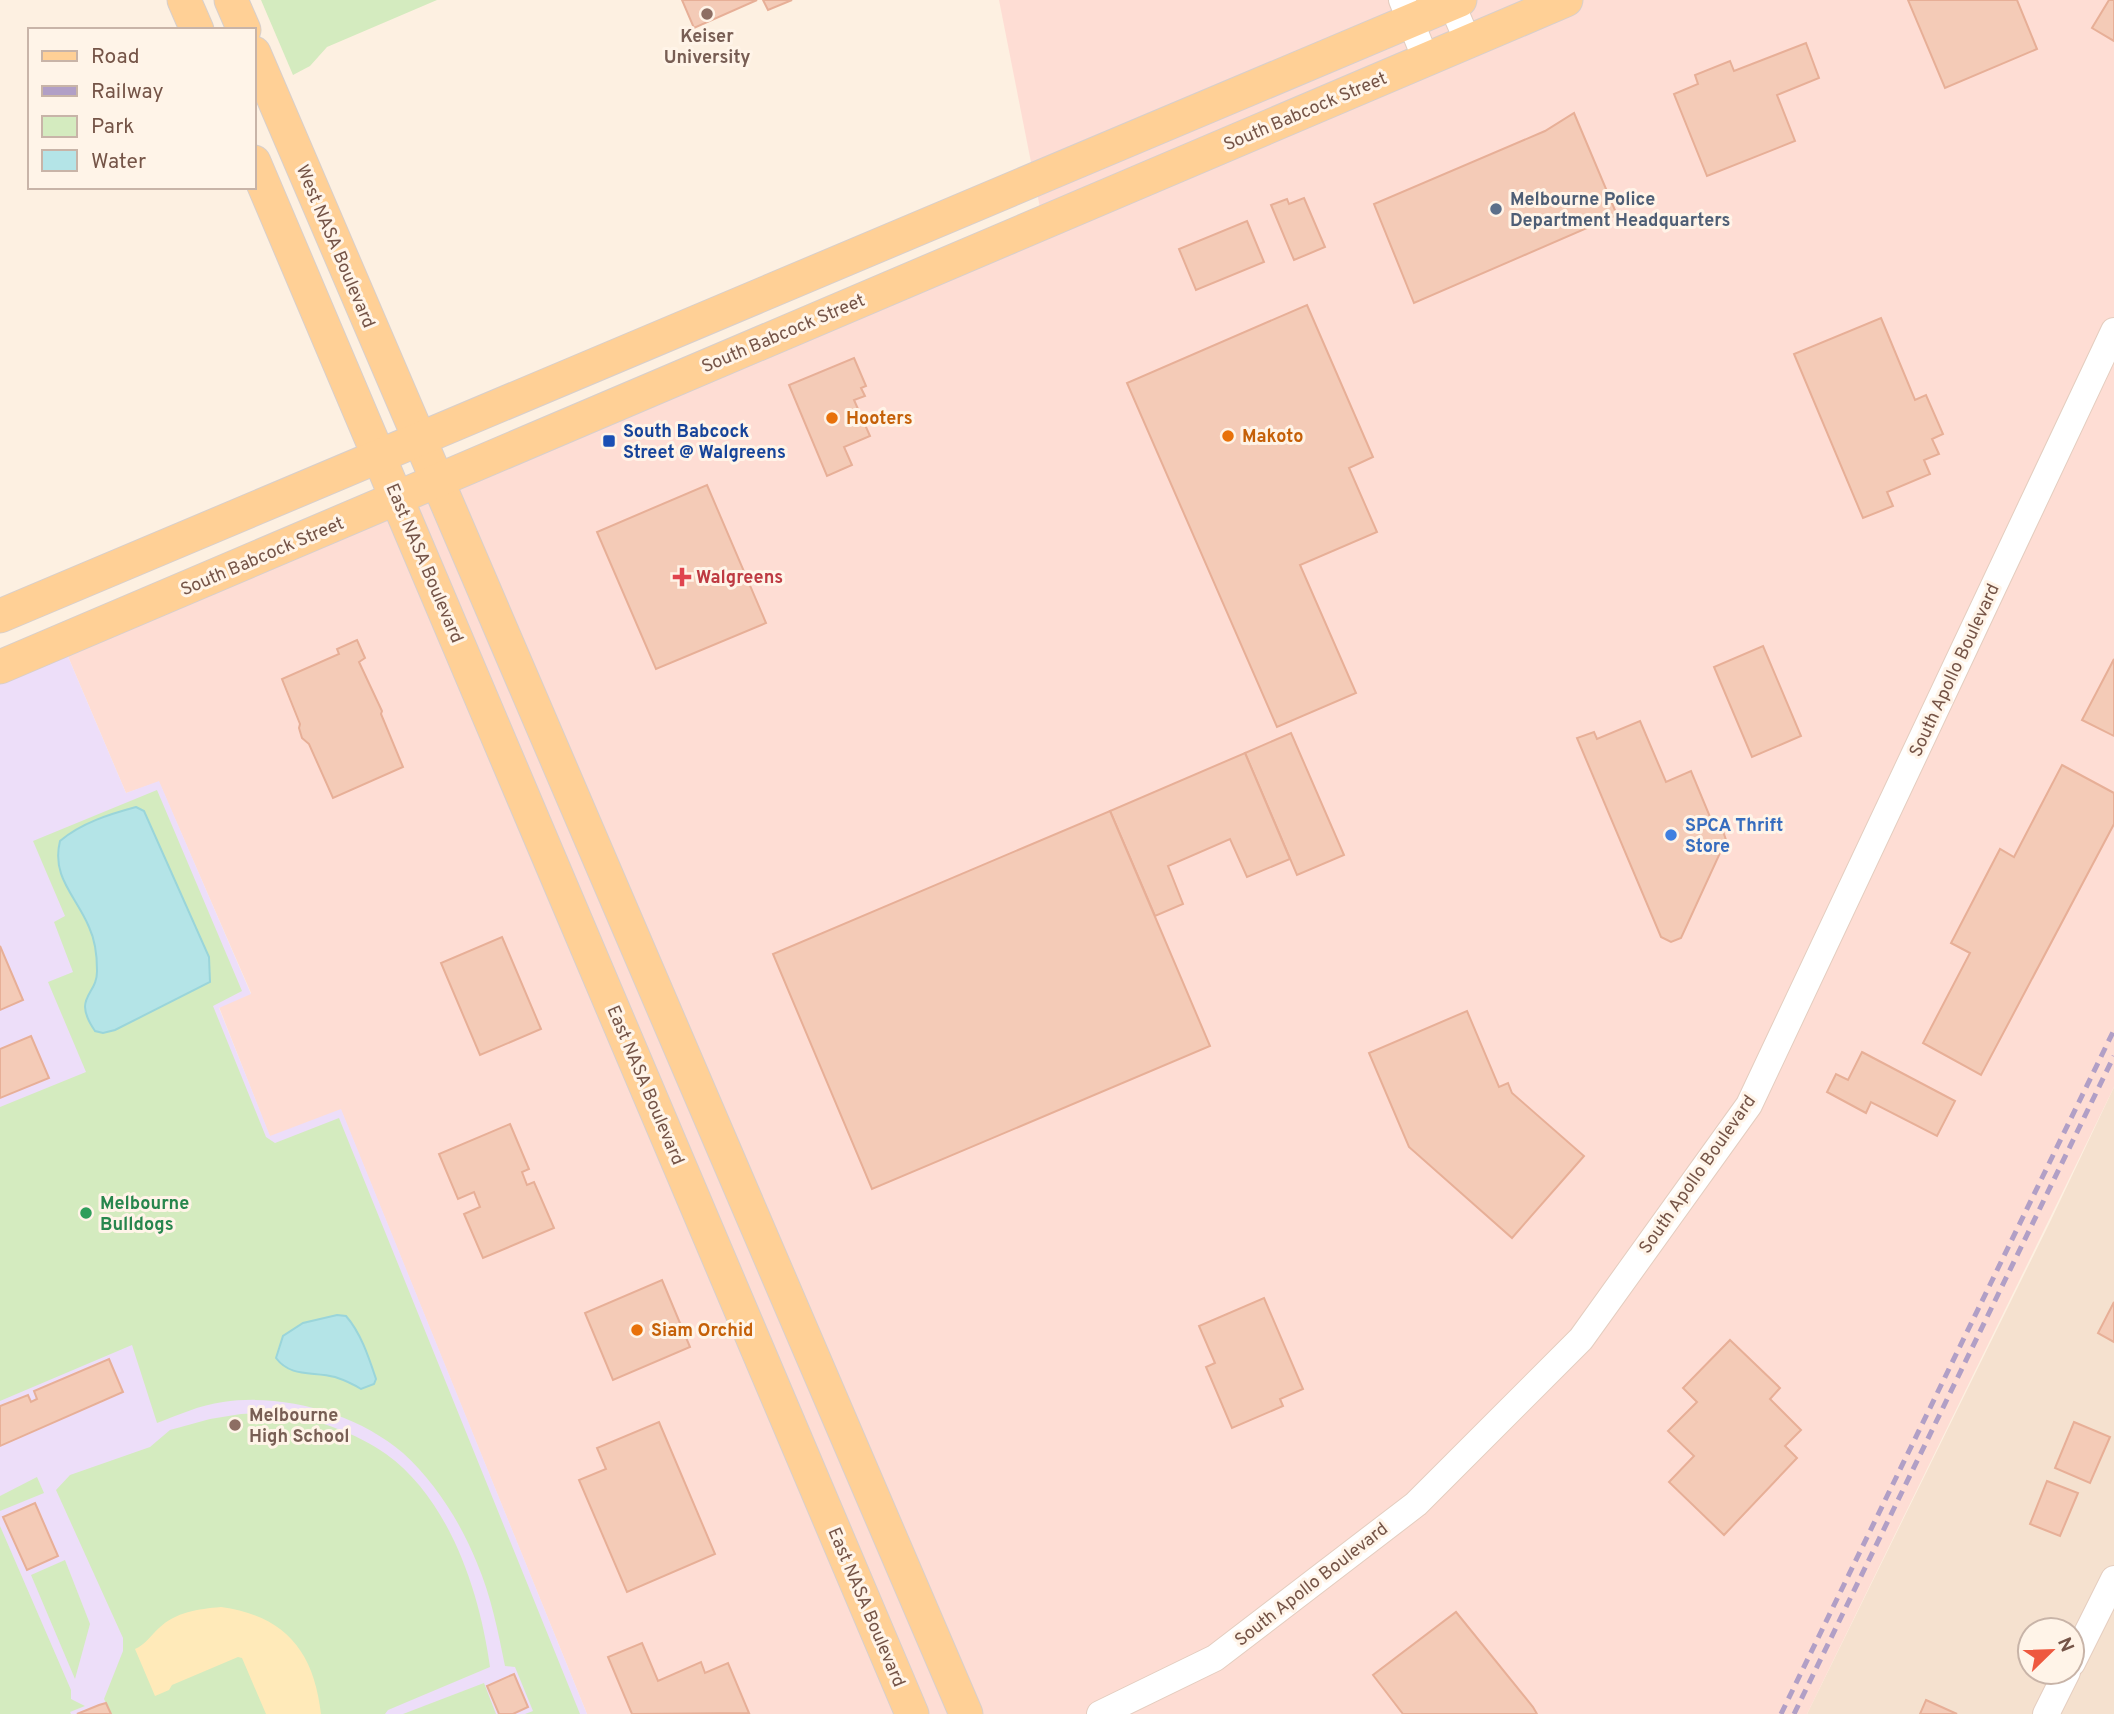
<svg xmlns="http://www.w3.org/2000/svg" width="2114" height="1714" viewBox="0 0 2114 1714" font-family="Overpass,sans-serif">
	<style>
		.residential { fill: #f5e1cf; fill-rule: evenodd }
		.commercial { fill: #feddd4 }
		.education { fill: #eddef9 }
		.green { fill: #d4ebbf }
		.sand { fill: #ffeab9 }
		.water { fill: #b4e4e7; stroke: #9ad5da; stroke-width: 2 }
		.building { fill: #f4cbb7; stroke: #e7af97; stroke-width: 2 }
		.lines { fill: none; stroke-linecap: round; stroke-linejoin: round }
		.minor-casing { stroke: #e4cdbf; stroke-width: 28 }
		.major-casing { stroke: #d8cfcb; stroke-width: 35 }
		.minor { stroke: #fff; stroke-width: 26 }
		.major { stroke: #ffd096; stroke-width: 33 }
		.rail { stroke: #b19fc6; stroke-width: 5; stroke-dasharray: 10 7; stroke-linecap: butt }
		.education-dot { fill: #8d6e63; stroke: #fff4e8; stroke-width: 2.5 }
		.service-dot { fill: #5c6f8a; stroke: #fff4e8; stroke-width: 2.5 }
		.food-dot { fill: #e8710a; stroke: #fff4e8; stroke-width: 2.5 }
		.transit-dot { fill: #1a4fb4; stroke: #fff4e8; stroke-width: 2.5 }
		.health-dot { fill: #e0444e; stroke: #fff4e8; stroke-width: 2.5 }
		.shop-dot { fill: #3f7fe0; stroke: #fff4e8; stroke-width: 2.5 }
		.leisure-dot { fill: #2e9e5b; stroke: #fff4e8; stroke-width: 2.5 }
		.labels { text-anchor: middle; stroke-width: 6; stroke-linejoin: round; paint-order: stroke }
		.education-label { font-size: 18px; font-weight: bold; fill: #785e54; stroke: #fff4e8 }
		.street-label { font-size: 18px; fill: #755447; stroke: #fff4e8 }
		.service-label { font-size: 18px; font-weight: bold; fill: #4e5e75; stroke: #fff4e8; text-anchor: start }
		.food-label { font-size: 18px; font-weight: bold; fill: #c56008; stroke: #fff4e8; text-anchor: start }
		.transit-label { font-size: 18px; font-weight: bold; fill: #164399; stroke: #fff4e8; text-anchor: start }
		.health-label { font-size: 18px; font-weight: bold; fill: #be3a42; stroke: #fff4e8; text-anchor: start }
		.shop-label { font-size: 18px; font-weight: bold; fill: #366cbe; stroke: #fff4e8; text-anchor: start }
		.leisure-label { font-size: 18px; font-weight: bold; fill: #27864d; stroke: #fff4e8; text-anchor: start }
	</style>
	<rect width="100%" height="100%" fill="#fdf0e1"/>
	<path class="residential" d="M 2114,1087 L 2114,1714 L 1807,1714 L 2051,1220 ZM 2030,1630 L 2072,1630 L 2072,1672 L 2030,1672 Z"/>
	<path class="commercial" d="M 999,0 L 2114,0 L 2114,1087 L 1807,1714 L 587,1714 L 341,1110 L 270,1137 L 219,1007 L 251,993 L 159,782 L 126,793 L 61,640 L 1043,223 Z"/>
	<path class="education" d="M 61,640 L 126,793 L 159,781 L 251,994 L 219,1008 L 270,1136 L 341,1109 L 587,1714 L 0,1714 L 0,666 Z"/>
	<g class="green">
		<path d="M 261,0 L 437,0 L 327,47 L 310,66 L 293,75 Z"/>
		<path d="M 157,790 L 242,991 L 213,1006 L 266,1137 L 275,1143 L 339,1118 L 580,1714 L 525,1714 L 533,1711 L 515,1667 L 505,1666 C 498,1631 491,1596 477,1563 C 461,1523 435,1482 403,1453 C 357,1413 283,1393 223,1402 C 200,1405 178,1415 157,1423 L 132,1345 L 0,1401 L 0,1107 L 86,1072 L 48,982 L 73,972 L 54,922 L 65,916 L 33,841 Z"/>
		<path d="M 282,1412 C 318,1421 355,1432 386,1454 C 450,1500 480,1593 490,1667 L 388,1710 L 385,1714 L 111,1714 L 104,1699 L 123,1651 L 123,1638 L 56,1490 L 70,1475 L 150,1447 L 170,1430 L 210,1419 L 241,1414 Z"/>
		<path d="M 37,1477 L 44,1493 L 0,1511 L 0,1496 Z"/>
		<path d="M 0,1526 L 71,1690 L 71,1699 L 85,1706 L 70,1712 L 71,1714 L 0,1714 Z"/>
		<path d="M 65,1560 L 90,1624 L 75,1679 L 31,1575 Z"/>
		<path d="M 484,1683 L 496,1714 L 403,1714 Z"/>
	</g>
	<path class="sand" d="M 221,1607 C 285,1616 314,1651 321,1714 L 266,1714 L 242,1658 L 238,1657 L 172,1685 L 169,1690 L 155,1696 L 135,1649 C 145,1645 151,1635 159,1628 C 176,1612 198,1609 221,1607 Z"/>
	<g class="water">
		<path d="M 136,807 L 144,811 L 209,957 L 210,982 L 115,1030 L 103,1033 L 95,1031 C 71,996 98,996 97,970 C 97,955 95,940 89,927 C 76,896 51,877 60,841 C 81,823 110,814 136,807 Z"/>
		<path d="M 337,1315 L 346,1316 C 361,1333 369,1358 376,1379 L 374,1384 L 361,1389 C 353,1384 344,1380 335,1377 C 313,1371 291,1378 276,1358 L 283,1336 L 303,1323 Z"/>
	</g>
	<g class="building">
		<path d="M 682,0 L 757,0 L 694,28 Z"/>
		<path d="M 763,0 L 792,0 L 768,10 Z"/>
		<path d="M 1908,0 L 2017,0 L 2037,49 L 1945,88 Z"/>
		<path d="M 2109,0 L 2114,0 L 2114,41 L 2092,28 Z"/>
		<path d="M 1806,43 L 1819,78 L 1777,95 L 1795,141 L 1707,176 L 1674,94 L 1698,84 L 1695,75 L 1730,61 L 1734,71 Z"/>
		<path d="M 1574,113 L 1617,215 L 1414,303 L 1374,204 L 1545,131 Z"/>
		<path d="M 1304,198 L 1325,247 L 1294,260 L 1271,205 L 1287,199 L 1289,204 Z"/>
		<path d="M 1247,221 L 1264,262 L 1196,290 L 1179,249 Z"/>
		<path d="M 1307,305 L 1373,457 L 1349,468 L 1377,532 L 1300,565 L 1356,693 L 1277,727 L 1127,383 Z"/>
		<path d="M 1881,318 L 1915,400 L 1926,395 L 1943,434 L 1932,439 L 1939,454 L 1924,460 L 1930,474 L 1887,492 L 1893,506 L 1863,518 L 1794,354 Z"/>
		<path d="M 854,358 L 866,386 L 861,388 L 865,396 L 854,400 L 870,436 L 844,447 L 852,465 L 827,476 L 789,385 Z"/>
		<path d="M 707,485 L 766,623 L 656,669 L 597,532 Z"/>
		<path d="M 357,640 L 365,658 L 359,662 L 382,711 L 381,714 L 403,767 L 333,798 L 309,744 L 302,738 L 299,728 L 300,724 L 282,679 L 339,654 L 337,649 Z"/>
		<path d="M 1763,646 L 1801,736 L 1752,757 L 1714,667 Z"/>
		<path d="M 2114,659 L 2114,736 L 2082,720 Z"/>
		<path d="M 1640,721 L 1666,782 L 1691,771 L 1715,829 L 1721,825 L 1726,840 L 1681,938 L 1671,942 L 1661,937 L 1577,738 L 1594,732 L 1597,739 Z"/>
		<path d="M 1291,733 L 1344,855 L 1297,875 L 1245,753 Z"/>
		<path d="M 1245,753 L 1290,859 L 1247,877 L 1230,839 L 1168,866 L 1183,904 L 1155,916 L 1110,811 Z"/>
		<path d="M 2062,765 L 2114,793 L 2114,824 L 1981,1075 L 1923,1043 L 1970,953 L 1951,943 L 2000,849 L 2014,857 Z"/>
		<path d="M 1110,811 L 1210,1046 L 872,1189 L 773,954 Z"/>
		<path d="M 502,937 L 541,1029 L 480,1055 L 441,963 Z"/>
		<path d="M 0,946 L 23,1000 L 0,1010 Z"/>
		<path d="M 1467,1011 L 1499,1087 L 1508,1083 L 1512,1093 L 1584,1156 L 1512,1238 L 1409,1147 L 1369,1053 Z"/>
		<path d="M 31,1036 L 49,1078 L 0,1098 L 0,1049 Z"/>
		<path d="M 1862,1052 L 1955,1101 L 1937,1136 L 1871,1102 L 1866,1113 L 1827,1092 L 1836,1074 L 1848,1080 Z"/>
		<path d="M 510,1124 L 529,1169 L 522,1172 L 527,1185 L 534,1182 L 554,1228 L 483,1258 L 464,1214 L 480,1207 L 474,1192 L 458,1199 L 439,1154 Z"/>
		<path d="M 662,1280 L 690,1347 L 613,1380 L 585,1313 Z"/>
		<path d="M 1264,1298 L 1303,1389 L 1280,1399 L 1283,1406 L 1232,1428 L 1206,1367 L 1215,1363 L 1199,1326 Z"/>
		<path d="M 2114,1302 L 2114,1342 L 2098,1333 Z"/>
		<path d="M 1730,1340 L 1780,1388 L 1770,1399 L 1801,1430 L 1785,1446 L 1797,1458 L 1724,1535 L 1669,1482 L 1694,1456 L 1668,1431 L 1697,1402 L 1683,1388 Z"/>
		<path d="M 109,1359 L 123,1392 L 0,1446 L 0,1406 L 28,1395 L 31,1402 L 37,1399 L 34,1391 Z"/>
		<path d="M 659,1422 L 715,1554 L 627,1592 L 579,1480 L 606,1469 L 597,1448 Z"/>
		<path d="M 2074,1422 L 2110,1437 L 2090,1483 L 2055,1468 Z"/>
		<path d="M 2047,1481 L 2078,1493 L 2060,1536 L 2030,1524 Z"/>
		<path d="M 35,1503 L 58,1556 L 27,1570 L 3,1517 Z"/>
		<path d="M 1456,1612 L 1533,1707 L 1537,1714 L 1403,1714 L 1373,1675 Z"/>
		<path d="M 642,1643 L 658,1681 L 701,1662 L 705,1673 L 728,1663 L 749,1713 L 632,1714 L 608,1657 Z"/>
		<path d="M 514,1674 L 528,1707 L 513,1714 L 499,1714 L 487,1686 Z"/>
		<path d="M 1926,1700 L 1957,1714 L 1920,1714 Z"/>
		<path d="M 106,1703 L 111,1714 L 77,1714 L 99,1705 Z"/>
	</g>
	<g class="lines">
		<g class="minor-casing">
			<g id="minor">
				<path d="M 1402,0 L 1426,60"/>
				<path d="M 1450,0 L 1468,42"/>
				<path d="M 2072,1663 L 2114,1579"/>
				<path d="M 1100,1714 L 1215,1658 L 1416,1504 L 1581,1339 L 1749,1105 L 2114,331"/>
				<path d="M 2046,1714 L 2067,1672"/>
			</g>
		</g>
		<g class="major-casing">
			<g id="major">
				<path d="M 184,0 L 197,30"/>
				<path d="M 231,0 L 244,30"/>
				<path d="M 254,53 L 966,1714"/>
				<path d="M 254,162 L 912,1714"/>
				<path d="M 0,616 L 1460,0"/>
				<path d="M 0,667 L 1566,0"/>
			</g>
		</g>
		<use href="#minor" class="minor"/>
		<use href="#major" class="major"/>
		<g class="rail">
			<path d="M 1781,1714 L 2114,1030"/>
			<path d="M 1794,1714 L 2114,1056"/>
		</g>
	</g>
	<g class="education-dot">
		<circle cx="707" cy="14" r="7"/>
		<circle cx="235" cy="1425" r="7"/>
	</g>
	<circle class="service-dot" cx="1496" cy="209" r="7"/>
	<g class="food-dot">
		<circle cx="832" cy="418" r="7"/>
		<circle cx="1228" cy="436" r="7"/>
		<circle cx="637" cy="1330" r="7"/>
	</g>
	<rect class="transit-dot" x="602" y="434" width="14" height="14" rx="3.5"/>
	<path class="health-dot" d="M678.5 566.5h7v7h7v7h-7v7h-7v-7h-7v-7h7z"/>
	<circle class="shop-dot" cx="1671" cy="835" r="7"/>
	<circle class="leisure-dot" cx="86" cy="1213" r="7"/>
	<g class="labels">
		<g class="education-label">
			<text x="707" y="42">Keiser<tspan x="707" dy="21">University</tspan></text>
			<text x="249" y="1421" text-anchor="start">Melbourne<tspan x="249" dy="21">High School</tspan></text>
		</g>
		<g class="street-label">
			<text transform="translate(1305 111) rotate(-23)" y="6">South Babcock Street</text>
			<text transform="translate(336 246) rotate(67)" y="6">West NASA Boulevard</text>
			<text transform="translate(783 333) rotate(-23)" y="6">South Babcock Street</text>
			<text transform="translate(262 556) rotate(-23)" y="6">South Babcock Street</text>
			<text transform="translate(425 563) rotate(67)" y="6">East NASA Boulevard</text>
			<text transform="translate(1954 670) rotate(-65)" y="6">South Apollo Boulevard</text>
			<text transform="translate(646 1085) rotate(67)" y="6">East NASA Boulevard</text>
			<text transform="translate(1697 1174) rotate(-55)" y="6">South Apollo Boulevard</text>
			<text transform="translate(1311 1584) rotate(-38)" y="6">South Apollo Boulevard</text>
			<text transform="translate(867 1607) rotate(67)" y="6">East NASA Boulevard</text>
		</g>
		<g class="service-label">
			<text x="1510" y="205">Melbourne Police<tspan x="1510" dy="21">Department Headquarters</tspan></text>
		</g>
		<g class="food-label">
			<text x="846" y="424">Hooters</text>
			<text x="1242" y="442">Makoto</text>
			<text x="651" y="1336">Siam Orchid</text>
		</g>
		<g class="transit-label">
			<text x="623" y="437">South Babcock<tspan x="623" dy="21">Street @ Walgreens</tspan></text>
		</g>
		<g class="health-label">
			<text x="696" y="583">Walgreens</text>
		</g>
		<g class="shop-label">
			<text x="1685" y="831">SPCA Thrift<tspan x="1685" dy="21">Store</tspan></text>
		</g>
		<g class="leisure-label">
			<text x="100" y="1209">Melbourne<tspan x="100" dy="21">Bulldogs</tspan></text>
		</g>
	</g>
	<rect x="28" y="28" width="228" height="161" fill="#fff4e8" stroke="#c8b4a8" stroke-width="2"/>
	<rect x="42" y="51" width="35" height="10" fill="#ffd096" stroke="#c8b4a8" stroke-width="2"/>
	<text x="91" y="63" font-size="21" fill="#755447">Road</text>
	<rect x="42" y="86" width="35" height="10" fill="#b19fc6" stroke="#c8b4a8" stroke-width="2"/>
	<text x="91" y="98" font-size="21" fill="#755447">Railway</text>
	<rect x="42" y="116" width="35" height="21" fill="#d4ebbf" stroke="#c8b4a8" stroke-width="2"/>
	<text x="91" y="133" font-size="21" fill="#755447">Park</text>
	<rect x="42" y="150" width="35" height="21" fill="#b4e4e7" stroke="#c8b4a8" stroke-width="2"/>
	<text x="91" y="168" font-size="21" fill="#755447">Water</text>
	<g transform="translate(2051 1651) rotate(67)"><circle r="33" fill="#fff4e8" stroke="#c8b4a8" stroke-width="2"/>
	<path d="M0-5L12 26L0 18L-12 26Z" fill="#ee593f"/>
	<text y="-10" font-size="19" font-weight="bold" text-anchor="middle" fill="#755447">N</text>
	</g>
</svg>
